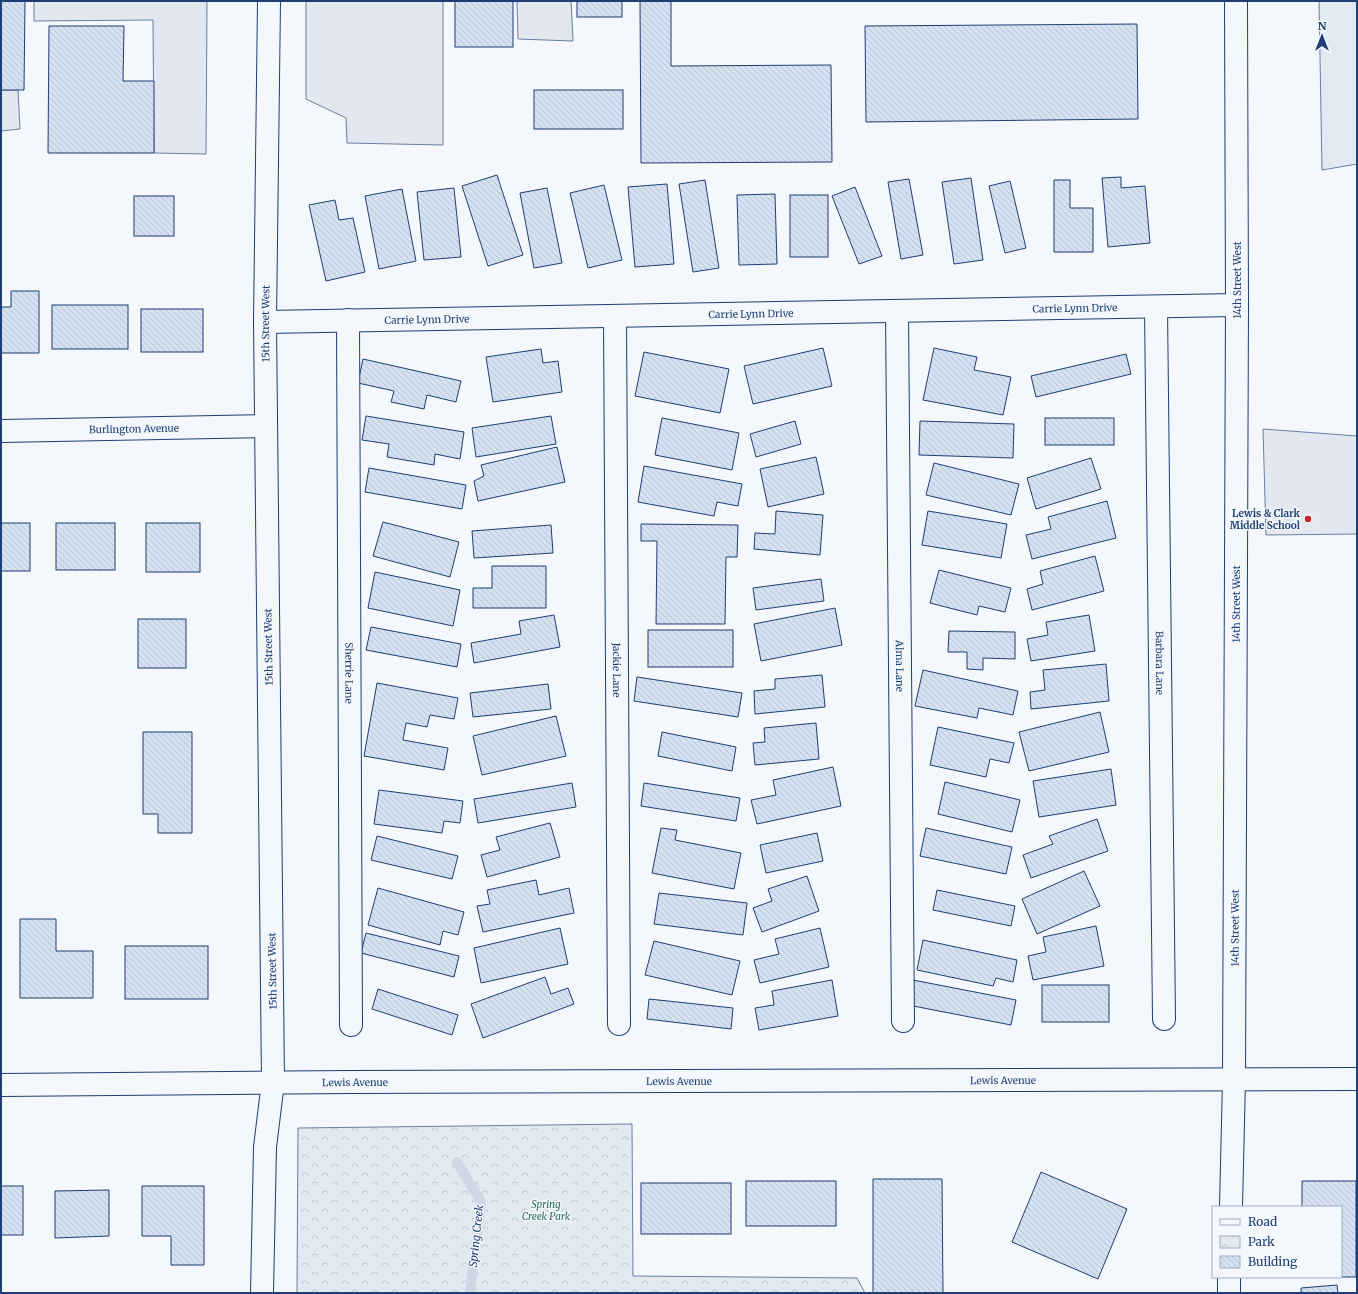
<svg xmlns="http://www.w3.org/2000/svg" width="1358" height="1294" viewBox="0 0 1358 1294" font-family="Merriweather,serif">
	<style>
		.grass { fill: #e3e9f0; stroke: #687fa3 }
		.park { fill: url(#park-crowns); stroke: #687fa3 }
		.parking { fill: #e3e8f0; stroke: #687fa3 }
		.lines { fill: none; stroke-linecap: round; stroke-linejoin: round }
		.stream { stroke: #cfd7e4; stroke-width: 10 }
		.building { fill: url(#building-back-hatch); stroke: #1d3f73 }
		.minor-casing { stroke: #1d3f73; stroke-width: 24 }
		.minor { stroke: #f4f7fb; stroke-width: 22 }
		.poi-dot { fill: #c62828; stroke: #f4f7fb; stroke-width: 1.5 }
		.labels { text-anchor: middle; stroke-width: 3; stroke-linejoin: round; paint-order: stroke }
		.street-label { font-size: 10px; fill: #1d3f73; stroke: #f4f7fb }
		.poi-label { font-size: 10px; font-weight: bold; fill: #1d3f73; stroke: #f4f7fb; text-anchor: end }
		.park-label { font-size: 10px; font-style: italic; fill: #2c6c60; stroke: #f4f7fb }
		.water-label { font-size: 11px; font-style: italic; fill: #1d3f73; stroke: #f4f7fb }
	</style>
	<defs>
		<pattern id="park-crowns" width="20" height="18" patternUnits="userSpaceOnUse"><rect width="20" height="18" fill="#e3e9f0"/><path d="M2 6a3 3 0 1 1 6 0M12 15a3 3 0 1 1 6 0" fill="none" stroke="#c2c9d1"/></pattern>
		<pattern id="building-back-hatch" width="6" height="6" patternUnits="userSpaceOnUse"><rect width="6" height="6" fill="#d5e0f0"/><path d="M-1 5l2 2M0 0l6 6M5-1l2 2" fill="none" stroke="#b6c1d1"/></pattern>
	</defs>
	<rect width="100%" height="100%" fill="#f4f7fb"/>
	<path class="grass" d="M 1319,1 L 1357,1 L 1357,164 L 1322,170 Z"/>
	<path class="park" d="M 632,1124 L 633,1276 L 857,1278 L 865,1293 L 297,1293 L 298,1128 Z"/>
	<g class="parking">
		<path d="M 34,1 L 207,1 L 206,154 L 154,153 L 153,20 L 34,21 Z"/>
		<path d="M 306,1 L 443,1 L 443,145 L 347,143 L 346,118 L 306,99 Z"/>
		<path d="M 517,1 L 571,1 L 573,41 L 518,39 Z"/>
		<path d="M 1,90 L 18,90 L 20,129 L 1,131 Z"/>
		<path d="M 1263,429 L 1357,436 L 1357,534 L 1266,535 Z"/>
	</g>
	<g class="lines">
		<path class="stream" d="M 457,1162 L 481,1202 L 470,1293"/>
	</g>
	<g class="building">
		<path d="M 1,1 L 25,1 L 24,90 L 1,90 Z"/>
		<rect x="455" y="1" width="58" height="46"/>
		<rect x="577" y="1" width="45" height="16"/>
		<path d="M 640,1 L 671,1 L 671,66 L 831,65 L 832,162 L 641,163 Z"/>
		<path d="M 1137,24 L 1138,119 L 866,122 L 865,26 Z"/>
		<path d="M 49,26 L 124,26 L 123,81 L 154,81 L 154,153 L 48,153 Z"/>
		<rect x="534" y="90" width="89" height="39"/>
		<path d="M 497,175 L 523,255 L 488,266 L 462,186 Z"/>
		<path d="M 1121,177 L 1121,188 L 1145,186 L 1150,243 L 1108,247 L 1102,178 Z"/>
		<path d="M 971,178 L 983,260 L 954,264 L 942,182 Z"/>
		<path d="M 909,179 L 923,255 L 901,259 L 888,182 Z"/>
		<path d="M 705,180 L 719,268 L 693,272 L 679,184 Z"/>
		<path d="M 1054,180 L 1070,180 L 1070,208 L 1093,208 L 1093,252 L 1054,252 Z"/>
		<path d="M 1010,181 L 1026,248 L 1005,253 L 989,186 Z"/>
		<path d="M 667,184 L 674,264 L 635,267 L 628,187 Z"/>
		<path d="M 604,185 L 622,260 L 588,268 L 570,193 Z"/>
		<path d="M 855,187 L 882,256 L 859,264 L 832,196 Z"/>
		<path d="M 454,188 L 461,257 L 424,260 L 417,192 Z"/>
		<path d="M 547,188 L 562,263 L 534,268 L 520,193 Z"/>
		<path d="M 402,189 L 416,261 L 379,269 L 365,196 Z"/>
		<path d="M 775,194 L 777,264 L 739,265 L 737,195 Z"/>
		<rect x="790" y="195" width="38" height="62"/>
		<rect x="134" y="196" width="40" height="40"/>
		<path d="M 335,200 L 339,220 L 353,218 L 365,272 L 326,281 L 309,205 Z"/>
		<path d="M 11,291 L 39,291 L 39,353 L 1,353 L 1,307 L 11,307 Z"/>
		<rect x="52" y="305" width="76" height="44"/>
		<rect x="141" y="309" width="62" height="43"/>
		<path d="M 823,348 L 832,386 L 753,404 L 744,366 Z"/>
		<path d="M 934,348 L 977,357 L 974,370 L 1011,377 L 1003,415 L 923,400 Z"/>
		<path d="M 541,349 L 543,363 L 558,361 L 562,392 L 493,402 L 486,357 Z"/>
		<path d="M 644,352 L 729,369 L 720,413 L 635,396 Z"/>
		<path d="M 1126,354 L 1131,374 L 1036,397 L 1031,376 Z"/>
		<path d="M 363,359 L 461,381 L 456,402 L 427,395 L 424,409 L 391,402 L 394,391 L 358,383 Z"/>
		<path d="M 366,416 L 464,432 L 460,459 L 435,454 L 434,465 L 387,457 L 389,444 L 362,440 Z"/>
		<path d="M 551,416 L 556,444 L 476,457 L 472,428 Z"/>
		<path d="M 662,418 L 739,433 L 732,470 L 655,455 Z"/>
		<rect x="1045" y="418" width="69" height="27"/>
		<path d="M 795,421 L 801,444 L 756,457 L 750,434 Z"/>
		<path d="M 920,421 L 1014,424 L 1013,458 L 919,455 Z"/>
		<path d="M 557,447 L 565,482 L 478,501 L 474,481 L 484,476 L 481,465 Z"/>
		<path d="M 816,457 L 824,494 L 768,507 L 760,469 Z"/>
		<path d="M 1091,458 L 1101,489 L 1036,509 L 1027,478 Z"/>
		<path d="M 934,463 L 1019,484 L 1011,515 L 926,495 Z"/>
		<path d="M 644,466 L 742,484 L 738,506 L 717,502 L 714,516 L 638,502 Z"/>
		<path d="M 369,468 L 466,485 L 462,509 L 365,492 Z"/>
		<path d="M 1107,501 L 1116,538 L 1032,559 L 1026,535 L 1051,529 L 1048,517 Z"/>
		<path d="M 776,511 L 823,515 L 820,555 L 754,549 L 755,533 L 775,534 Z"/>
		<path d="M 928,511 L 1007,524 L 1001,558 L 922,545 Z"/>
		<path d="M 383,522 L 459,542 L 450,577 L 373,556 Z"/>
		<rect x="1" y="523" width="29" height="48"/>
		<rect x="56" y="523" width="59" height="47"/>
		<rect x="146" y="523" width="54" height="49"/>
		<path d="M 641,524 L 738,525 L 737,557 L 726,557 L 725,624 L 656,624 L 657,541 L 641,541 Z"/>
		<path d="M 551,525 L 553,553 L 474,558 L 472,531 Z"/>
		<path d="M 1095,556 L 1104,591 L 1032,610 L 1027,589 L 1043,584 L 1040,571 Z"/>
		<path d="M 492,566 L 546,566 L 546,608 L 473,608 L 473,588 L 492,588 Z"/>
		<path d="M 939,570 L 1011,588 L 1005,612 L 979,606 L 977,615 L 930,603 Z"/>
		<path d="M 375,572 L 460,590 L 453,626 L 368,608 Z"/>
		<path d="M 821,579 L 824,601 L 756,610 L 753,588 Z"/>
		<path d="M 835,608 L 842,645 L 761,661 L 754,624 Z"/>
		<path d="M 554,615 L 560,647 L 474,663 L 471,643 L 521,634 L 519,621 Z"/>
		<path d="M 1089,615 L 1095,651 L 1031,661 L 1027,639 L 1048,635 L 1046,622 Z"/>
		<rect x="138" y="619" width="48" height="49"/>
		<path d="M 371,627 L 461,644 L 457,667 L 366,650 Z"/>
		<rect x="648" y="630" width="85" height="37"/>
		<path d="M 949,631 L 1015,632 L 1015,659 L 983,658 L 983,670 L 967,669 L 967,652 L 948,652 Z"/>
		<path d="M 1106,664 L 1109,701 L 1031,709 L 1030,692 L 1045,690 L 1043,670 Z"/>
		<path d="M 923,670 L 1018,691 L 1013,715 L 979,708 L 977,718 L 915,706 Z"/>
		<path d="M 822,675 L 825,707 L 755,714 L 754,691 L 775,689 L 775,679 Z"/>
		<path d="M 637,677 L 742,693 L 738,717 L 634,701 Z"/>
		<path d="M 377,683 L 458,698 L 454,719 L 430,715 L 427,727 L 406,723 L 403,740 L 448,748 L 444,770 L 364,756 Z"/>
		<path d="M 548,684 L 551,709 L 473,717 L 470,693 Z"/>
		<path d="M 1100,712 L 1109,752 L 1029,771 L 1019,732 Z"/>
		<path d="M 556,716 L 566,756 L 482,775 L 473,736 Z"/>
		<path d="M 816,723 L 819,759 L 755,765 L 753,743 L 765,742 L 764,728 Z"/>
		<path d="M 938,727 L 1014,743 L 1009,763 L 990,759 L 986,777 L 930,765 Z"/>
		<path d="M 143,732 L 192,732 L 192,833 L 158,833 L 158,814 L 143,814 Z"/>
		<path d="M 662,732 L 736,747 L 732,771 L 658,756 Z"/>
		<path d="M 833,767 L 841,806 L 757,824 L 751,800 L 776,795 L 773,780 Z"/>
		<path d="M 1111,769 L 1116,805 L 1039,817 L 1033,781 Z"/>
		<path d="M 945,782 L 1020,800 L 1012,832 L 938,814 Z"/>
		<path d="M 572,783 L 576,807 L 478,823 L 474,799 Z"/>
		<path d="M 644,783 L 740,798 L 736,821 L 641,806 Z"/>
		<path d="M 379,790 L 463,801 L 460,823 L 444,821 L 442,833 L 374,824 Z"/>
		<path d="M 1097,819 L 1108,851 L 1031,878 L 1023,855 L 1053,844 L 1049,836 Z"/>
		<path d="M 550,823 L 560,857 L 487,877 L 481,855 L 500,850 L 496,837 Z"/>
		<path d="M 661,828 L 677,830 L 675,840 L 741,853 L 734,889 L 652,873 Z"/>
		<path d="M 926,828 L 1012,847 L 1006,874 L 920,856 Z"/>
		<path d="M 817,833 L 823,861 L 766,873 L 760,845 Z"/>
		<path d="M 377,836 L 458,856 L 452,879 L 371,860 Z"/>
		<path d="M 1084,871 L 1100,906 L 1037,934 L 1022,899 Z"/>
		<path d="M 807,876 L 819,911 L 762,932 L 753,908 L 772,901 L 768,889 Z"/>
		<path d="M 536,880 L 539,895 L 569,888 L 574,913 L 483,932 L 477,906 L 490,904 L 487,890 Z"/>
		<path d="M 378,888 L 464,912 L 458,935 L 443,931 L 440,945 L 368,925 Z"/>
		<path d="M 937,890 L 1015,906 L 1011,926 L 933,910 Z"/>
		<path d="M 659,893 L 747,903 L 743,935 L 654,924 Z"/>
		<path d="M 20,919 L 56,919 L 56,951 L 93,951 L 93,998 L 20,998 Z"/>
		<path d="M 1096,926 L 1104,966 L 1033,980 L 1028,956 L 1046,952 L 1043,937 Z"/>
		<path d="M 560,928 L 568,964 L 481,983 L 474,948 Z"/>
		<path d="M 820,928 L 829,967 L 760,983 L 754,960 L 779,954 L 775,939 Z"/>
		<path d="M 366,933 L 459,956 L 454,977 L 361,953 Z"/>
		<path d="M 923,940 L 1017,960 L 1013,982 L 996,978 L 993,986 L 917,970 Z"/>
		<path d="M 654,941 L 740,961 L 732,995 L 645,975 Z"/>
		<rect x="125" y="946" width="83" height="53"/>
		<path d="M 545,977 L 551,994 L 568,988 L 574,1004 L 483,1038 L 471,1004 Z"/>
		<path d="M 832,980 L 838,1016 L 759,1030 L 755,1008 L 774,1005 L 772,991 Z"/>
		<path d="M 913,980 L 1016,1000 L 1011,1025 L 908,1005 Z"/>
		<rect x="1042" y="985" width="67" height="37"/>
		<path d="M 378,989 L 458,1015 L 452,1035 L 372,1009 Z"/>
		<path d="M 649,999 L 733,1008 L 731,1029 L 647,1019 Z"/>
		<path d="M 1041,1172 L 1127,1209 L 1098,1279 L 1012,1242 Z"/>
		<path d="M 873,1179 L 942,1179 L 943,1293 L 873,1293 Z"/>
		<rect x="746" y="1181" width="90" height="45"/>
		<path d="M 1302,1181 L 1356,1181 L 1356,1277 L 1302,1277 L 1341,1277 L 1341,1207 L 1302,1207 Z"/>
		<rect x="641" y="1183" width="90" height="51"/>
		<rect x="1" y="1186" width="22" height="49"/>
		<path d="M 142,1186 L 204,1186 L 204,1265 L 171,1265 L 171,1236 L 142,1236 Z"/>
		<path d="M 109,1190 L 109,1236 L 55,1238 L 55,1191 Z"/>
		<path d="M 1337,1285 L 1338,1293 L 1301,1293 L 1301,1288 Z"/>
	</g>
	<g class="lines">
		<g class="minor-casing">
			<g id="minor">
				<path id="s1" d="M 1156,307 L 1164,1019"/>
				<path id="s2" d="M 897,311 L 903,1021"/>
				<path id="s3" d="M 615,316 L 619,1024"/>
				<path id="s4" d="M 348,320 L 351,1025"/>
				<path id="s5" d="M 265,322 L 1237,305"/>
				<path id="s6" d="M 1,431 L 266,426"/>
				<path id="s7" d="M 1,1085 L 351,1082 L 1357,1079"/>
				<path id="s8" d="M 1231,1207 L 1234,1079 L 1237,305 L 1236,1"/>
				<path id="s9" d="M 262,1293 L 265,1147 L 273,1082 L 265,322 L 269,1"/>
				<path d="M 1229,1293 L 1229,1277"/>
			</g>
		</g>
		<use href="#minor" class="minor"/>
	</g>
	<circle class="poi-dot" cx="1308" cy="519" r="4"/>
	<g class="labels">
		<g class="street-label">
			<text transform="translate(1237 280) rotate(-90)" y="4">14th Street West</text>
			<text dy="4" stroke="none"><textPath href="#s5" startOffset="810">Carrie Lynn Drive</textPath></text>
			<text dy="4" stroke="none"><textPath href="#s5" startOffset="486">Carrie Lynn Drive</textPath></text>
			<text dy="4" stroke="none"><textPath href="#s5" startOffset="162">Carrie Lynn Drive</textPath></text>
			<text dy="4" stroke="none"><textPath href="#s9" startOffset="970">15th Street West</textPath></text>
			<text dy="4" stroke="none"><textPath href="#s6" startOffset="133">Burlington Avenue</textPath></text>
			<text dy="4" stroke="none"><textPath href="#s8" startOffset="603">14th Street West</textPath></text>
			<text transform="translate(268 647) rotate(-91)" y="4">15th Street West</text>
			<text dy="4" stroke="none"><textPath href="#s1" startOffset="356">Barbara Lane</textPath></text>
			<text dy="4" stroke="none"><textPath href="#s2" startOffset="355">Alma Lane</textPath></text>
			<text dy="4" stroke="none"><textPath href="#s3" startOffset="354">Jackie Lane</textPath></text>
			<text dy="4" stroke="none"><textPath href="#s4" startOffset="353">Sherrie Lane</textPath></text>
			<text dy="4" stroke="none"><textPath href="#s8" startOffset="279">14th Street West</textPath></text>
			<text transform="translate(272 971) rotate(-91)" y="4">15th Street West</text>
			<text dy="4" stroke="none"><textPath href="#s7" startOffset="1002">Lewis Avenue</textPath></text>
			<text dy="4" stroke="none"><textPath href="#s7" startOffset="678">Lewis Avenue</textPath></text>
			<text dy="4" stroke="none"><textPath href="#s7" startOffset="354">Lewis Avenue</textPath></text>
		</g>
		<g class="poi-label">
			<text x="1300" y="517">Lewis &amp; Clark<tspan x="1300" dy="12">Middle School</tspan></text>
		</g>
		<g class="park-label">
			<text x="546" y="1208">Spring<tspan x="546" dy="12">Creek Park</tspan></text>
		</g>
		<g class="water-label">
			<text transform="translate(476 1236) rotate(-84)" y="4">Spring Creek</text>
		</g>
	</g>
	<rect width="1358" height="1294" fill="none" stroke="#1d3f73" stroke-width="4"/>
	<rect x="1212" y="1206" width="130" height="72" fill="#f4f7fb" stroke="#9eadc5"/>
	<rect x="1220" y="1219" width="20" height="6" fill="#f4f7fb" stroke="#9eadc5"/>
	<text x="1248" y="1226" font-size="12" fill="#1d3f73">Road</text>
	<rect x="1220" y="1236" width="20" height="12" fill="url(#park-crowns)" stroke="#9eadc5"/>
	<text x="1248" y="1246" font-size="12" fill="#1d3f73">Park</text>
	<rect x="1220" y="1256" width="20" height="12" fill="url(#building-back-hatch)" stroke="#9eadc5"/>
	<text x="1248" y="1266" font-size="12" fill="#1d3f73">Building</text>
	<g transform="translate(1322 36)" stroke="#f4f7fb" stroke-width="3" paint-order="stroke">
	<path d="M0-3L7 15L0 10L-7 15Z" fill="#1d3f73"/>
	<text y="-6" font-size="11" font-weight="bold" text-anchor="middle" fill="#1d3f73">N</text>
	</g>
</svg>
